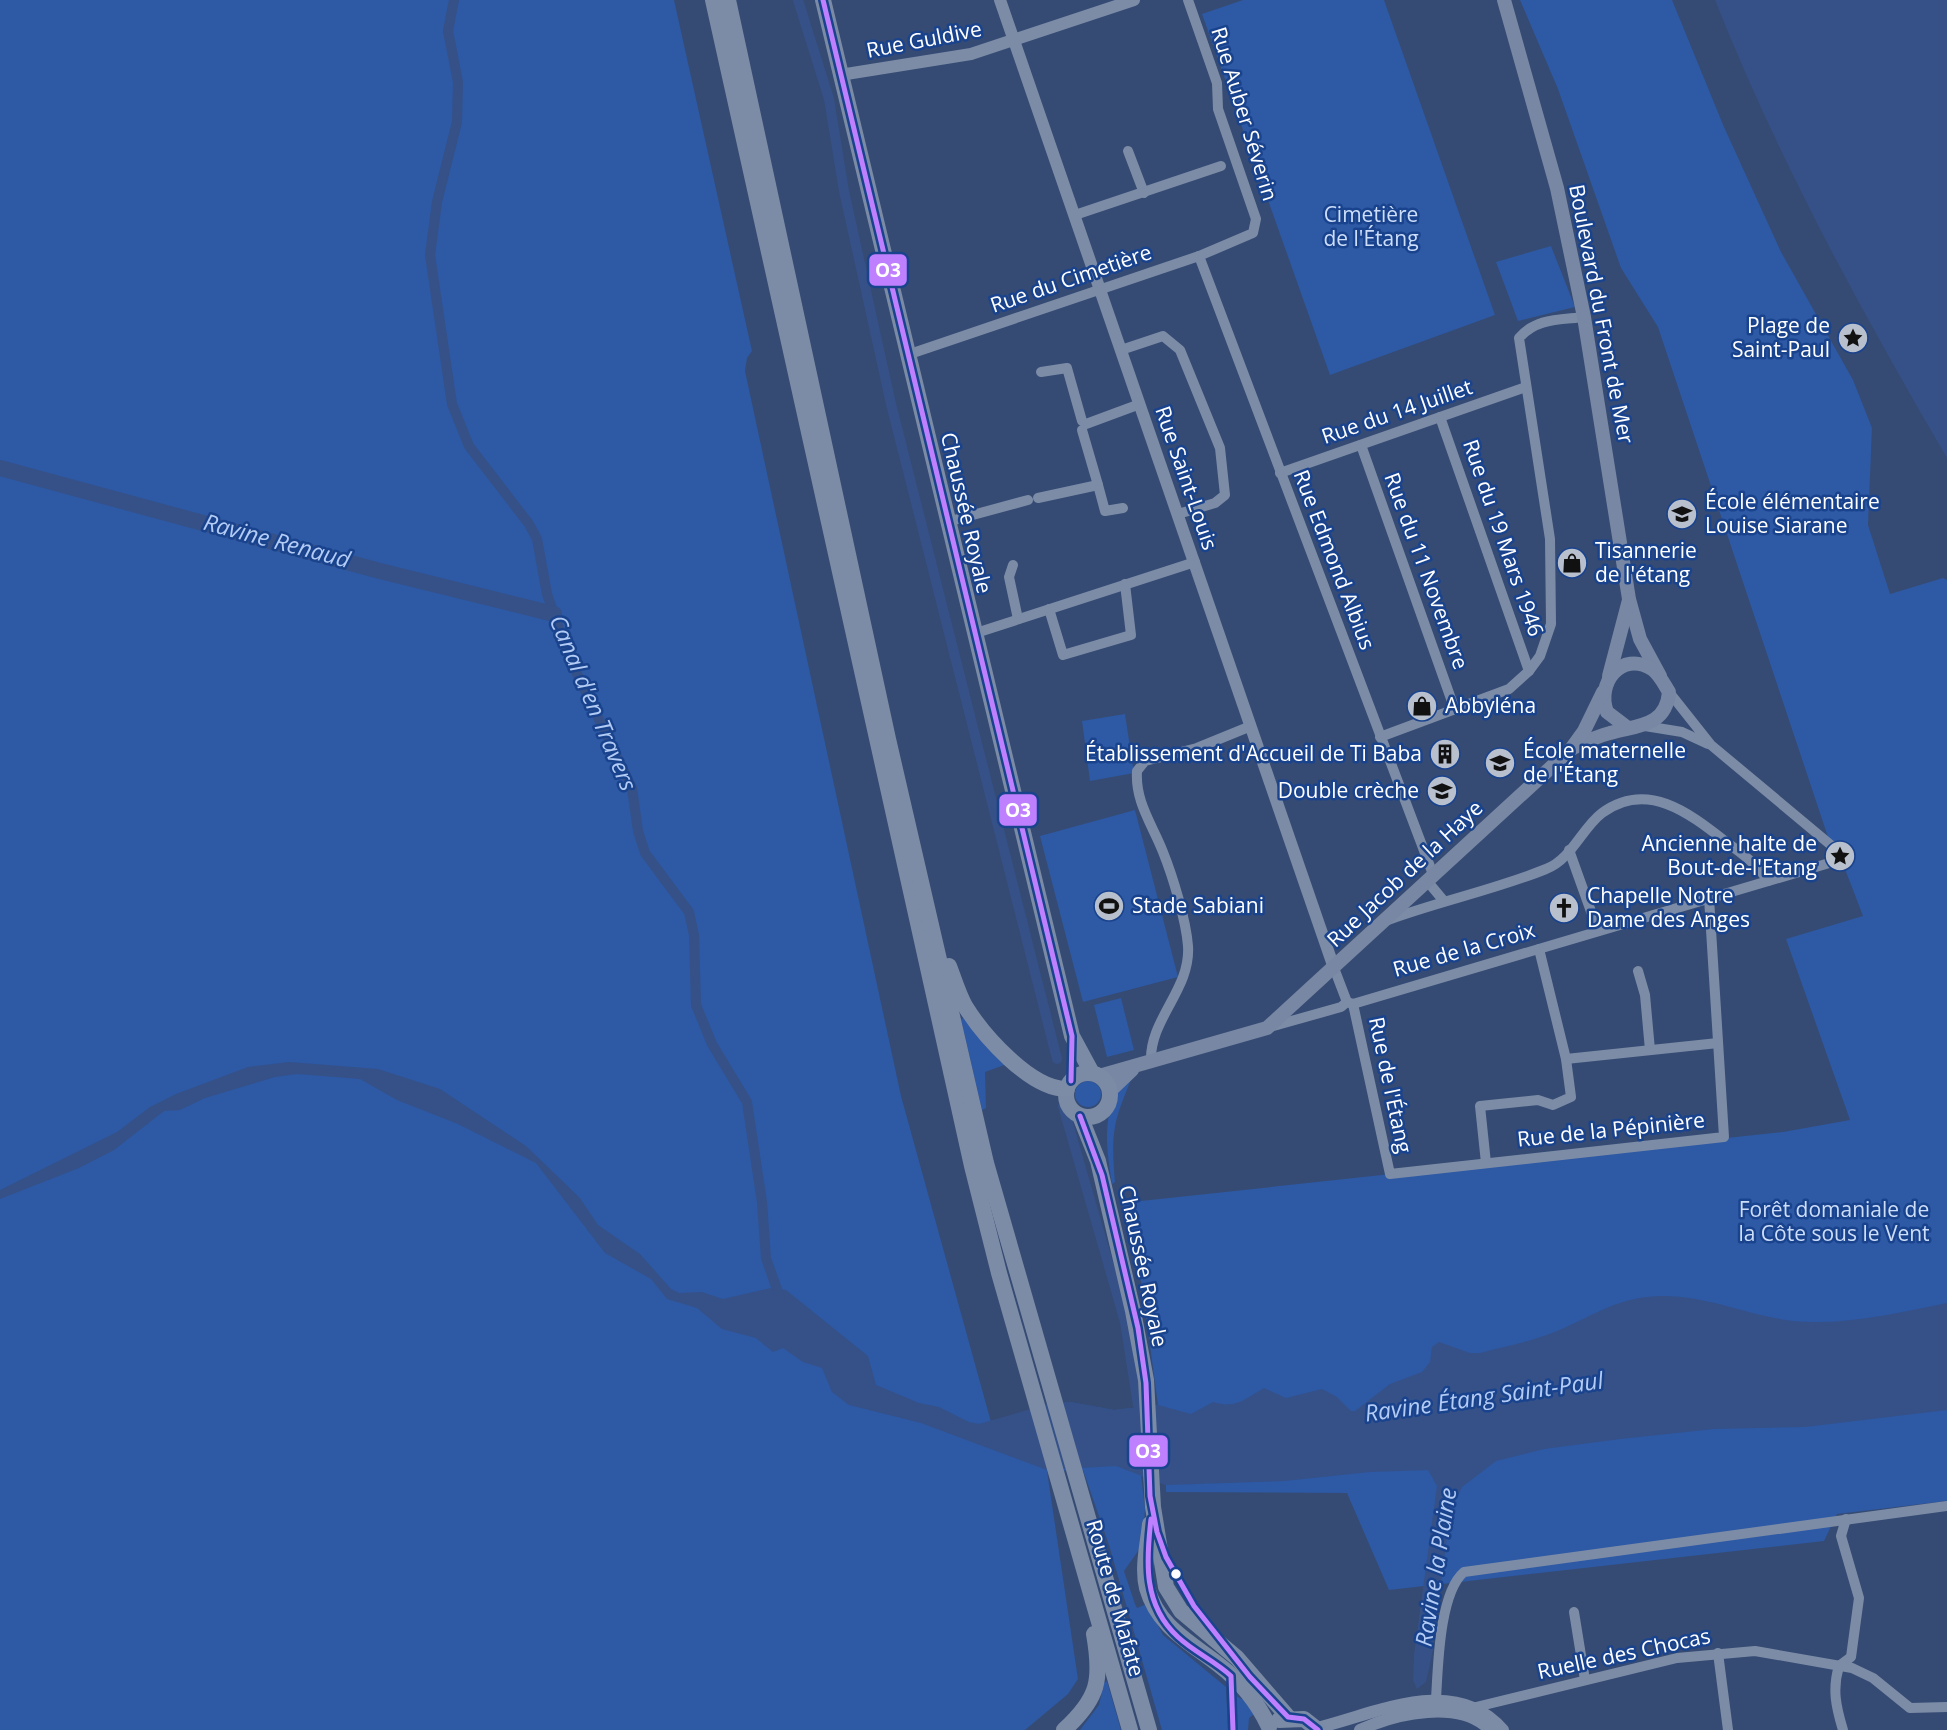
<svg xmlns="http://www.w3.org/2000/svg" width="1947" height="1730" viewBox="0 0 1947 1730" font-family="'Open Sans',sans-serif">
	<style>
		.green { fill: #2e59a4 }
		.water { fill: #355188 }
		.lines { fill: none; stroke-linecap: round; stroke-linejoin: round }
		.canal { stroke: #355188; stroke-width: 10 }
		.river { stroke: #355188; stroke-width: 16 }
		.minor { stroke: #7c8ca7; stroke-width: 10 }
		.tertiary { stroke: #7c8ca7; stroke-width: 12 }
		.secondary { stroke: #7887a3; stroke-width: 14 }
		.primary { stroke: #7b8ba5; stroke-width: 16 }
		.trunk { stroke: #7c8ca6; stroke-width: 16 }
		.bus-1-casing { stroke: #1a438e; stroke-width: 10 }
		.bus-1 { stroke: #bf80ff; stroke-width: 5 }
		.bus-dot { fill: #fff; stroke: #1a438e; stroke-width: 2.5 }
		.labels { text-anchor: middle; stroke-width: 5; stroke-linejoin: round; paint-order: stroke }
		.street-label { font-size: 21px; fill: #fff; stroke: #1a438e }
		.park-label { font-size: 21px; fill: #cddefa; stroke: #1a438e }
		.poi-label { font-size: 21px; fill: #fff; stroke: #1a438e; text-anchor: start }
		.water-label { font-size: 23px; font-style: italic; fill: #b3ccf5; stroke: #1a438e }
		.line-badge { stroke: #1a438e; stroke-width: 2.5 }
		.badge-label { font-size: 19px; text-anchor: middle; font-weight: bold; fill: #fff }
	</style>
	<rect width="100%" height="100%" fill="#354b73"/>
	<g class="green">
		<path d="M 0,0 L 674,0 L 752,351 L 747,358 L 745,371 L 901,1096 L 991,1422 L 1070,1402 L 1114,1410 L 1158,1405 L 1142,1286 L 1122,1203 L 1783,1132 L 1850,1120 L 1786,939 L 1863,916 L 1843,864 L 1836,861 L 1658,327 L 1621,268 L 1558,89 L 1520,0 L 1672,0 L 1724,127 L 1781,252 L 1853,380 L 1872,428 L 1868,525 L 1890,594 L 1943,578 L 1947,580 L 1947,1501 L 1837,1514 L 1824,1541 L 1389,1590 L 1347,1493 L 1166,1492 L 1166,1485 L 1141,1476 L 1145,1508 L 1143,1544 L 1124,1571 L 1135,1604 L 1137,1608 L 1147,1604 L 1163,1635 L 1226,1687 L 1228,1730 L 1162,1730 L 1109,1545 L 1083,1470 L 1047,1471 L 1078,1679 L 1068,1694 L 1025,1730 L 0,1730 Z"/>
		<path d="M 1243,0 L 1384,0 L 1495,315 L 1330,375 L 1202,14 Z"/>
		<path d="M 1551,246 L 1575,307 L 1518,321 L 1496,262 Z"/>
		<path d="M 1125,714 L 1134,773 L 1090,781 L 1082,721 Z"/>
		<path d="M 1135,810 L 1178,977 L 1083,1002 L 1040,836 Z"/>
		<path d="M 1121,998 L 1134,1050 L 1107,1057 L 1094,1005 Z"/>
		<path d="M 966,1017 L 1007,1064 L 985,1072 L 986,1108 L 982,1110 L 961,1019 Z"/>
		<path d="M 1133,1075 C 1113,1123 1111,1130 1115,1182 L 1112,1184 C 1106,1145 1099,1103 1133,1075 Z"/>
		<circle cx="1088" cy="1094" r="13"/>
		<path d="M 1107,1681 L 1121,1730 L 1080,1730 L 1099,1705 L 1104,1683 Z"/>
		<path d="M 1236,1696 L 1246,1701 L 1255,1713 L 1249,1718 L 1248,1730 L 1237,1730 Z"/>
	</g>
	<g class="water">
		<path d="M 1715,0 L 1947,0 L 1947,458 C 1860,309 1779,161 1715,0 Z"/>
		<path d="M 289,1062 L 378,1069 L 440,1089 L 526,1146 L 580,1198 L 598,1225 L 640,1254 L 671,1289 L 679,1293 L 702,1292 L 723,1299 L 771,1288 L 786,1290 L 868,1356 L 876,1385 L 919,1403 L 939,1407 L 969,1422 L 979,1424 L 1051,1403 L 1070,1402 L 1114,1410 L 1158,1405 L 1191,1414 L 1213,1402 C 1236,1409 1245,1399 1264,1388 L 1286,1398 L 1322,1389 L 1337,1397 L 1351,1411 L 1355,1411 L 1390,1384 L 1422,1372 L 1430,1362 L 1432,1347 L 1439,1342 L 1470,1353 L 1480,1353 C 1504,1346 1530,1342 1552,1333 C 1583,1321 1613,1300 1647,1297 C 1698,1291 1743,1315 1793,1321 C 1843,1326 1898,1313 1947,1303 L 1947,1410 L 1805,1427 L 1714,1429 L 1620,1439 L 1544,1449 L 1496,1461 L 1462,1487 L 1450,1511 L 1433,1650 L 1426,1682 L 1417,1689 L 1413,1680 L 1414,1655 L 1437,1486 L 1428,1470 L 1370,1472 L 1284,1481 L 1166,1485 L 1116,1466 L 1047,1470 L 921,1423 L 849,1405 L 832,1392 L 822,1368 L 803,1362 L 783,1348 L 773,1352 L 756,1338 L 722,1329 L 697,1308 L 667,1299 L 651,1279 L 605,1253 L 536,1163 L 458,1124 L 397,1100 L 360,1079 L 297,1074 L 275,1077 L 205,1098 L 180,1110 L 164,1111 L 114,1150 L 79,1168 L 0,1199 L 0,1190 L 117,1132 L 150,1107 L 176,1094 L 248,1067 Z"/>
	</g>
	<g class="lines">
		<g class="canal">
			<path d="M 454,0 L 448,31 L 458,82 L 457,122 L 437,202 L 430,255 L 452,404 L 469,446 L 529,524 L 537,539 L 547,594 L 568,655 L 632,788 L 638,831 L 645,853 L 689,912 L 694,935 L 696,1005 L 712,1044 L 747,1102 L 762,1202 L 766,1258 L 780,1298"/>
			<path d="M 798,0 L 829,99 L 844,191 L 891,404 L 1057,1059"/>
			<path d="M 1063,1106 L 1125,1322 L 1138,1405"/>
		</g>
		<path class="river" d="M 0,468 L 380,571 L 554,614"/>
		<g class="minor">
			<path d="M 1128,151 L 1144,193"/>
			<path d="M 1075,215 L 1221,166"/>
			<path d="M 1199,256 L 1434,877"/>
			<path d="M 1121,350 L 1163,336 L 1180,350 L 1220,448 L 1225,495 L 1215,503 L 1178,514"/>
			<path d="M 907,355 L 1199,256 L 1253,233 L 1256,219 L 1218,109 L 1217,83 L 1188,0"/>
			<path d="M 1041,372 L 1067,368 L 1082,421"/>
			<path d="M 1440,417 L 1529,671"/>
			<path d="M 1086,424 L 1140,404"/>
			<path d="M 1361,445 L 1455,710"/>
			<path d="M 1280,473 L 1526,387"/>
			<path d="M 1098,485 L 1105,511 L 1123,508"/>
			<path d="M 1038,498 L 1098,485 L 1082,430"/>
			<path d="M 947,522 L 1028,500"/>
			<path d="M 1013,565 L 1009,577 L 1018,619"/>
			<path d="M 1049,609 L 1063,655 L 1131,635 L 1125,584"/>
			<path d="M 973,634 L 1195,562"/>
			<path d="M 1645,726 L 1682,732 L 1708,744"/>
			<path d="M 1380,737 L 1509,689 L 1529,671 L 1540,656 L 1551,624 L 1550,539 L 1519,338 C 1536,318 1559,320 1584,317"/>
			<path d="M 1569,850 L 1598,931"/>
			<path d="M 1428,882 L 1443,900"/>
			<path d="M 1388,920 C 1440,901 1497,889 1546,869 C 1571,860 1582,828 1602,813 C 1647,780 1689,813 1725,841 C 1740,852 1758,865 1768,881"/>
			<path d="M 1334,968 L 1347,1002"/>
			<path d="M 1638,971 L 1645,995 L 1650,1050"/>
			<path d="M 1353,1004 L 1390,1174 L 1724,1137 L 1709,898"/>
			<path d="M 1270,1027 L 1341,1007 L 1347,1002 L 1353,1004 L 1836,861 L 1840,856 L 1838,851 L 1711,745 L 1669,692"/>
			<path d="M 1566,1059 L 1718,1043"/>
			<path d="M 1151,1062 C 1149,1019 1191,990 1188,946 C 1186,920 1173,877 1163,852 C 1152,824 1135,802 1137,771 L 1145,761 L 1197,748 L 1251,726"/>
			<path d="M 1486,1163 L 1480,1106 L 1538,1100 L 1553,1105 L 1571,1097 L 1566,1059 L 1539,949"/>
			<path d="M 1574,1612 L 1585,1680"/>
			<path d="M 1718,1653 L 1728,1730"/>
			<path d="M 1839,1666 L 1851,1657 L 1859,1598 L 1841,1536 L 1846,1519"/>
			<path d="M 1839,1666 C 1832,1689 1836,1707 1843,1730"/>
			<path d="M 1436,1699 C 1438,1668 1439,1593 1464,1572 L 1947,1506"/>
			<path d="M 1476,1707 L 1677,1658 L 1755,1651 L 1852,1668 L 1873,1678 L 1910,1708 L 1947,1707"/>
		</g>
		<g class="tertiary">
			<path d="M 1000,0 L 1334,968"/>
			<path d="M 840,75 L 971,54 L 1134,0"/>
			<path d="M 1317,1728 C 1377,1713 1455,1674 1503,1730"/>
			<path d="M 1360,1730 C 1396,1713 1460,1699 1490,1730"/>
		</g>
		<g class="secondary">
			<path d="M 1504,0 L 1557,188 L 1584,317 L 1629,599 L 1640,639 L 1660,676"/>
			<path d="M 1609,676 L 1629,600"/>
			<path d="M 1573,748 C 1585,742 1597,736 1610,733 C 1637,725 1666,727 1669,692 C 1664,684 1660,675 1652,669 C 1621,650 1596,684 1607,712 L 1628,728"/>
			<path d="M 1099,1076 L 1267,1028 L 1571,749 L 1584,731 L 1603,692"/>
			<path d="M 1110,1091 L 1132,1070"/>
		</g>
		<g class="primary">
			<path d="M 823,0 L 1072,1036 L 1092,1073"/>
			<circle cx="1088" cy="1095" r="22"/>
			<path d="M 1080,1116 L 1098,1161 L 1133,1311 L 1146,1380 L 1153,1507 L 1166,1587 L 1181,1611 L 1237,1658 L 1288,1717"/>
			<path d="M 1150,1524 C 1148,1544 1142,1568 1147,1588 C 1158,1627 1190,1642 1219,1665 C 1240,1681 1258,1703 1269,1727"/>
			<path d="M 1279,1720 L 1304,1719 L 1318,1730"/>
		</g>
		<g class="trunk">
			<path d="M 713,0 L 972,1166 L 999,1273 L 1130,1730"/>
			<path d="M 728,0 L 888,739 L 986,1163 L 1149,1730"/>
			<path d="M 949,966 C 954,979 958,993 965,1006 C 983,1035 1031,1090 1067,1089"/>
			<path d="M 1064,1730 C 1099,1698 1102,1680 1094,1634"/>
		</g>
		<g class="bus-1-casing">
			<g id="bus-1">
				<path d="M 823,0 L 1072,1036 L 1071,1081"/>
				<path d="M 1080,1116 L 1102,1175 L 1138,1328 L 1146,1383 L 1150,1496 L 1157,1532 L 1166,1557 L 1194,1606 L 1250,1677 L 1288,1717 L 1304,1719 L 1318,1730"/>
				<path d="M 1151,1519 C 1146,1562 1143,1605 1178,1637 C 1194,1652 1215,1661 1231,1676 L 1233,1730"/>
			</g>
		</g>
		<use href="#bus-1" class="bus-1"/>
	</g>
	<defs>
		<g id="sight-disc" transform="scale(1.575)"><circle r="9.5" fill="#b8c0ce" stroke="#1a438e"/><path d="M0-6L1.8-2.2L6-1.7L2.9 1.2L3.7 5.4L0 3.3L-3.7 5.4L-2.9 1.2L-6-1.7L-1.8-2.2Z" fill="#111"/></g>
		<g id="school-disc" transform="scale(1.575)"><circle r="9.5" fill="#b8c0ce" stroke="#1a438e"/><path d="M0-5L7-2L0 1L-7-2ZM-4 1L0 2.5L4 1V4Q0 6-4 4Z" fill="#111"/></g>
		<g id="shop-disc" transform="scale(1.575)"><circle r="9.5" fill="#b8c0ce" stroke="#1a438e"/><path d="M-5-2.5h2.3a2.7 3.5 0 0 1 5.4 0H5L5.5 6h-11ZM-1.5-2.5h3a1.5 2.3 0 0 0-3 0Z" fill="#111"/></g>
		<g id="building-disc" transform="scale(1.575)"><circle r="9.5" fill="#b8c0ce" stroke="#1a438e"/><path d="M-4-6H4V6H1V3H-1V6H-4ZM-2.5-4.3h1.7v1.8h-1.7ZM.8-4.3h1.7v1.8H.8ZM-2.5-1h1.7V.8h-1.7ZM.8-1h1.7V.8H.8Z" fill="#111"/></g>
		<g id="stadium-disc" transform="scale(1.575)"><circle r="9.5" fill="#b8c0ce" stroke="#1a438e"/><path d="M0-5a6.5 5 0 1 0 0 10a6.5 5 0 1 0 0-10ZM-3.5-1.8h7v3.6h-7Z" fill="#111"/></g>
		<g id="church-disc" transform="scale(1.575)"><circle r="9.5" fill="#b8c0ce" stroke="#1a438e"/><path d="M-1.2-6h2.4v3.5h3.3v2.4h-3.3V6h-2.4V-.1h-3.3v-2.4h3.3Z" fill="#111"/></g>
	</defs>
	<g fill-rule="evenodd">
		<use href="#sight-disc" x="1853" y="338"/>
		<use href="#school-disc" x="1682" y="514"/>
		<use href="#shop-disc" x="1572" y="563"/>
		<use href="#shop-disc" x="1422" y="706"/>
		<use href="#building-disc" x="1445" y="754"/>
		<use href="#school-disc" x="1500" y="763"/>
		<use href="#school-disc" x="1442" y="791"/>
		<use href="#sight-disc" x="1840" y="856"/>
		<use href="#stadium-disc" x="1109" y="906"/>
		<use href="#church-disc" x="1564" y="908"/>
	</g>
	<circle class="bus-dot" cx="1176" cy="1574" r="6"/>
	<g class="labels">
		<g class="street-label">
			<text transform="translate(924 40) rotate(-11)" y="7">Rue Guldive</text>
			<text transform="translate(1244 114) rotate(73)" y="7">Rue Auber Séverin</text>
			<text transform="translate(1071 279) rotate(-19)" y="7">Rue du Cimetière</text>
			<text transform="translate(1601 314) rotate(79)" y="7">Boulevard du Front de Mer</text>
			<text transform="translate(1397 412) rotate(-19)" y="7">Rue du 14 Juillet</text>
			<text transform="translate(1186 478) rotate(71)" y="7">Rue Saint-Louis</text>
			<text transform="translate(966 513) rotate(77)" y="7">Chaussée Royale</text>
			<text transform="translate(1503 538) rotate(71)" y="7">Rue du 19 Mars 1946</text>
			<text transform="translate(1334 560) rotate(69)" y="7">Rue Edmond Albius</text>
			<text transform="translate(1426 571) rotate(70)" y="7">Rue du 11 Novembre</text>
			<text transform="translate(1405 874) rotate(-43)" y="7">Rue Jacob de la Haye</text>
			<text transform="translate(1464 950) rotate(-16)" y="7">Rue de la Croix</text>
			<text transform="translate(1390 1085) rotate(78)" y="7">Rue de l'Étang</text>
			<text transform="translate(1611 1130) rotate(-6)" y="7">Rue de la Pépinière</text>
			<text transform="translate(1143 1266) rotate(78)" y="7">Chaussée Royale</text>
			<text transform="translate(1115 1598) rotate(74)" y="7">Route de Mafate</text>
			<text transform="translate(1624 1654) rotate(-12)" y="7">Ruelle des Chocas</text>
		</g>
		<g class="park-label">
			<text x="1371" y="222">Cimetière<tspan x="1371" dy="24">de l'Étang</tspan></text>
			<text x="1834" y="1217">Forêt domaniale de<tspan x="1834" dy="24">la Côte sous le Vent</tspan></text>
		</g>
		<g class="poi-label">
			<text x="1830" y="333" text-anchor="end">Plage de<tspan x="1830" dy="24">Saint-Paul</tspan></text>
			<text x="1705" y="509">École élémentaire<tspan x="1705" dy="24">Louise Siarane</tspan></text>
			<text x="1595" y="558">Tisannerie<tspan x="1595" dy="24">de l'étang</tspan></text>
			<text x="1445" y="713">Abbyléna</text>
			<text x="1523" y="758">École maternelle<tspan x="1523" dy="24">de l'Étang</tspan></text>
			<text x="1422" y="761" text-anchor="end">Établissement d'Accueil de Ti Baba</text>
			<text x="1419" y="798" text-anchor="end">Double crèche</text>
			<text x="1817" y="851" text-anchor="end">Ancienne halte de<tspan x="1817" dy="24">Bout-de-l'Etang</tspan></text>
			<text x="1587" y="903">Chapelle Notre<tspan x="1587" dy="24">Dame des Anges</tspan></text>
			<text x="1132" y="913">Stade Sabiani</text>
		</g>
		<g class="water-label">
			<text transform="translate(277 541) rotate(15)" y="8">Ravine Renaud</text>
			<text transform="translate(593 703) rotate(67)" y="8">Canal d'en Travers</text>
			<text transform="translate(1484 1397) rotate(-8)" y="8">Ravine Étang Saint-Paul</text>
			<text transform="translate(1436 1567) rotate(-81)" y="8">Ravine la Plaine</text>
		</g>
	</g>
	<g class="line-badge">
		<rect x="868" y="253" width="40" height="34" rx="7" fill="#bf80ff"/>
		<rect x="998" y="793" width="40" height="34" rx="7" fill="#bf80ff"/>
		<rect x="1128" y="1434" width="41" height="34" rx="7" fill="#bf80ff"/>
	</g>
	<g class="badge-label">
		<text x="888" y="277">O3</text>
		<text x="1018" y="817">O3</text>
		<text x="1148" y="1458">O3</text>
	</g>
</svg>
